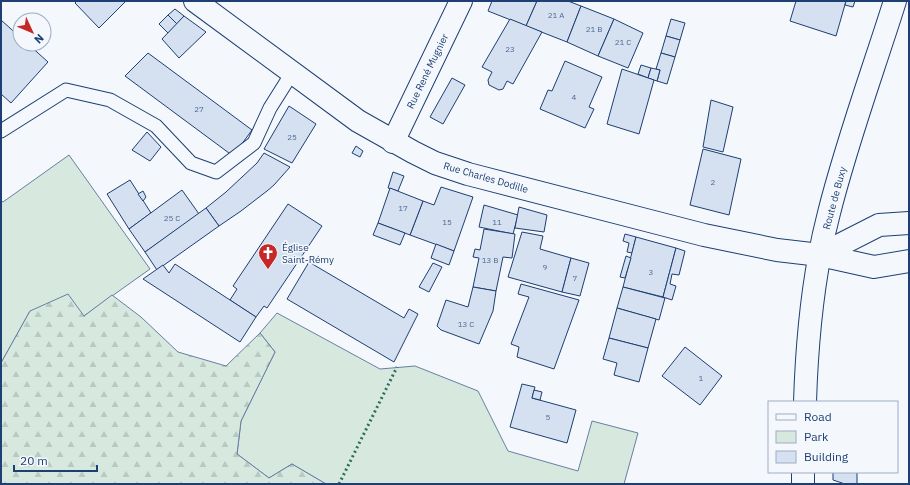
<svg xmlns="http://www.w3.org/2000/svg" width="910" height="485" viewBox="0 0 910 485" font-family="'IBM Plex Sans',sans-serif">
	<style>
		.green { fill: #d7e8df; stroke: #687fa3 }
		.forest { fill: url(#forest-firs); stroke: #687fa3 }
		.building { fill: #d5e0f0; stroke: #1d3f73 }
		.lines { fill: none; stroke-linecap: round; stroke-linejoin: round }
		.service-casing { stroke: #1d3f73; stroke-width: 15 }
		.minor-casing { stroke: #1d3f73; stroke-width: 24 }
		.secondary-casing { stroke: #1d3f73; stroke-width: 24 }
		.service { stroke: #f4f7fb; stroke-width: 13 }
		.minor { stroke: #f4f7fb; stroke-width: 22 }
		.secondary { stroke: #f4f7fb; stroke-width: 22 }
		.hedge { stroke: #2c6c60; stroke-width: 3; stroke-dasharray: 2 3; stroke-linecap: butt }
		.labels { text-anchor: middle; stroke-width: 3; stroke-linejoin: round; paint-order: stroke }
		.number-label { font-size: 8px; fill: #4b6792 }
		.street-label { font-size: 10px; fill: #1d3f73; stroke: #f4f7fb }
		.poi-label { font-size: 10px; fill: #1d3f73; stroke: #f4f7fb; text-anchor: start }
	</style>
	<defs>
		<pattern id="forest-firs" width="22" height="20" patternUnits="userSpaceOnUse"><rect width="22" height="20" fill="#d7e8df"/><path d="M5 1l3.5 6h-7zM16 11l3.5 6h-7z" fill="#b8c8c3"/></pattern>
	</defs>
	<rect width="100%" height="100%" fill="#f4f7fb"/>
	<g class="green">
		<path d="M 69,155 L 150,269 L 84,316 L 30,311 L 1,363 L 1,201 L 3,202 Z"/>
		<path d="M 277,313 L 380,369 L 415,366 L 478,391 L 508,451 L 578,471 L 592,421 L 638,433 L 624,484 L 326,484 L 292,464 L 269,478 L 237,454 L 241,421 L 275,352 L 260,333 Z"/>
	</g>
	<path class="forest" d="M 68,294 L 84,316 L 112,295 L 141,317 L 178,352 L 226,366 L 260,333 L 275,352 L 241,421 L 237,454 L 269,478 L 292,464 L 326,484 L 1,484 L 1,363 L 30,311 Z"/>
	<g class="building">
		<path d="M 77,1 L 126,1 L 99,28 L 75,3 Z"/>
		<path d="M 492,1 L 537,1 L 526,26 L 488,11 Z"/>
		<path d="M 537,1 L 568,1 L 581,6 L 567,42 L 526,26 Z"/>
		<path d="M 796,1 L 846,1 L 836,36 L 790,21 Z"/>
		<path d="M 846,1 L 855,1 L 853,7 L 845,5 Z"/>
		<path d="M 581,6 L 614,19 L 598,56 L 567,42 Z"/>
		<path d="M 175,9 L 184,16 L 177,24 L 168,15 Z"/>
		<path d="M 168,15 L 177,24 L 168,33 L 159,24 Z"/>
		<path d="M 184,16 L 206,32 L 179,58 L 162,39 Z"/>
		<path d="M 510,19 L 542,32 L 513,84 L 507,81 L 503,89 L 499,90 L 489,85 L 488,80 L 492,72 L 482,67 Z"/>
		<path d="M 614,19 L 643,33 L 628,68 L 598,56 Z"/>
		<path d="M 671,19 L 685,23 L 680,40 L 666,36 Z"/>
		<path d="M 1,20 L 20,37 L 20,44 L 28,44 L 48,62 L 11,103 L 1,94 Z"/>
		<path d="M 666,36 L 680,40 L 675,57 L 661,53 Z"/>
		<path d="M 148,53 L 252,130 L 233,156 L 125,76 Z"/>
		<path d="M 661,53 L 675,57 L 667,84 L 657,81 L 660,70 L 656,69 Z"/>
		<path d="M 565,61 L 602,77 L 589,107 L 594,109 L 585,128 L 540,109 L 548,90 L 552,91 Z"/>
		<path d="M 641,65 L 651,68 L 648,78 L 638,74 Z"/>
		<path d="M 651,68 L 660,70 L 657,81 L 648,78 Z"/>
		<path d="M 622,69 L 654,80 L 639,134 L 607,124 Z"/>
		<path d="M 452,78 L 465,85 L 443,124 L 430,117 Z"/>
		<path d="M 711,100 L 733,107 L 723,152 L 703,147 Z"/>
		<path d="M 289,106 L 316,124 L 292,163 L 264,149 Z"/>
		<path d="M 147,132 L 161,147 L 150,161 L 132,150 Z"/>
		<path d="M 356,146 L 363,151 L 360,157 L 352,153 Z"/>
		<path d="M 703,149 L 741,159 L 729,215 L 690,205 Z"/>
		<path d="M 264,153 L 290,167 L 274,185 L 267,191 L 241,211 L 219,226 L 206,208 L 226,192 L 257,163 Z"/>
		<path d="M 393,172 L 404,176 L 398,191 L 388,188 Z"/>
		<path d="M 130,180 L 151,213 L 129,229 L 107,194 Z"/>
		<path d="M 441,187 L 473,197 L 454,251 L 410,235 L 423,201 L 434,205 Z"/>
		<path d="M 390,188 L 423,201 L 410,235 L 378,223 Z"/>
		<path d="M 182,190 L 199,214 L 145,252 L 129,229 Z"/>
		<path d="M 143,191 L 146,197 L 143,201 L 138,194 Z"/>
		<path d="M 288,204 L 322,226 L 267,308 L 264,306 L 256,317 L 230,300 L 237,289 L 233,286 Z"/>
		<path d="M 484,205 L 518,215 L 513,234 L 479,227 Z"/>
		<path d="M 519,207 L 547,215 L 544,232 L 515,228 Z"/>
		<path d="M 206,208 L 219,226 L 157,270 L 145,252 Z"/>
		<path d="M 378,223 L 405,233 L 400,245 L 373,235 Z"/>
		<path d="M 484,229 L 515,234 L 512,258 L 503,257 L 496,291 L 473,287 L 479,258 L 473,257 L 475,249 L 480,250 Z"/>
		<path d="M 522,232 L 543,236 L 540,249 L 571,258 L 562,292 L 508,277 Z"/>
		<path d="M 625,234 L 636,237 L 632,253 L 627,252 L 629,243 L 623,241 Z"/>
		<path d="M 636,237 L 676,248 L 663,297 L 623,287 Z"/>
		<path d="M 436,244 L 454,251 L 449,265 L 431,258 Z"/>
		<path d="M 676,248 L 685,251 L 679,275 L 672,274 L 670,284 L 676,286 L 672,300 L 663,297 Z"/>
		<path d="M 626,256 L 631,258 L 625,278 L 620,277 Z"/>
		<path d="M 571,258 L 589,263 L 580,296 L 562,292 Z"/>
		<path d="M 309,262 L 404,318 L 409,309 L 418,314 L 394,362 L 287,299 Z"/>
		<path d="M 433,263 L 442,267 L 429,292 L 419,287 Z"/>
		<path d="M 175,264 L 256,317 L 240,342 L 143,279 L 163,265 L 169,273 Z"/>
		<path d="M 521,284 L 579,300 L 554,369 L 517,357 L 519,347 L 511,344 L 529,297 L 518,294 Z"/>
		<path d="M 473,287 L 496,291 L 493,311 L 479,344 L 441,330 L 437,326 L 446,300 L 468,307 Z"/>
		<path d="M 623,287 L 665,298 L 659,320 L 617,308 Z"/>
		<path d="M 617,308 L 656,319 L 648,348 L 609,338 Z"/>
		<path d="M 609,338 L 648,348 L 639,382 L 614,375 L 617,363 L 603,359 Z"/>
		<path d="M 685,347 L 722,376 L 700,405 L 662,376 Z"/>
		<path d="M 522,384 L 535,387 L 532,398 L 576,410 L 567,443 L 510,427 Z"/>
		<path d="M 534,390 L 542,392 L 540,400 L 532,398 Z"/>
		<path d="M 833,472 L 857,472 L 857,484 L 845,484 L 833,480 Z"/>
	</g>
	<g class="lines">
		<g class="service-casing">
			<path id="service" d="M 1,131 L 66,90 L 110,100 L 156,126 L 191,163 L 216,172 L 254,143 L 270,108 L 292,73"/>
		</g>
		<g class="minor-casing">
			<path id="minor" d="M 393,142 L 461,1"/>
		</g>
		<g class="secondary-casing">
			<g id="secondary">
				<path d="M 195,1 L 358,121 L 413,152 L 435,163 L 468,174 L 704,235 L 777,250 L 820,255 L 874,267 L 909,261"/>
				<path d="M 820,255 L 879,225 L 909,223"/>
				<path d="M 805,402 C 807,339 813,274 829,213 C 847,141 873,71 895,1"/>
				<path d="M 803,484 L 803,472"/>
			</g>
		</g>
		<use href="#service" class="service"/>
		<use href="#minor" class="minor"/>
		<use href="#secondary" class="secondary"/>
		<path class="hedge" d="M 339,484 L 397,367"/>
	</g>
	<defs>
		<g id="church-pin" transform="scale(1)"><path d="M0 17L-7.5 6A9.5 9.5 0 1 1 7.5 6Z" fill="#c62828" stroke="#f4f7fb"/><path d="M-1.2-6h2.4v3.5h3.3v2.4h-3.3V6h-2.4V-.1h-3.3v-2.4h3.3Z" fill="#fff"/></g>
	</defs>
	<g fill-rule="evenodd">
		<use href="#church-pin" x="268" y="253"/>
	</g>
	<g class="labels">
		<g class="number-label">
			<text x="556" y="18">21 A</text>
			<text x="594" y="32">21 B</text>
			<text x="623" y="45">21 C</text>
			<text x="510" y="52">23</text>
			<text x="574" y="100">4</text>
			<text x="199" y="112">27</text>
			<text x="292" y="140">25</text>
			<text x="713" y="185">2</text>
			<text x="403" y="211">17</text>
			<text x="172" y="221">25 C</text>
			<text x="447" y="225">15</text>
			<text x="497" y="225">11</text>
			<text x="490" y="263">13 B</text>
			<text x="545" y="270">9</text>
			<text x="651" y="275">3</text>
			<text x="575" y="281">7</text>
			<text x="466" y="327">13 C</text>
			<text x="701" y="381">1</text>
			<text x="548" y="420">5</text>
		</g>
		<g class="street-label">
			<text transform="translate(427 71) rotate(-64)" y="4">Rue René Mugnier</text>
			<text transform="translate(486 177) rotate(16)" y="4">Rue Charles Dodille</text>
			<text transform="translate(834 198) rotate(-75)" y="4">Route de Buxy</text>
		</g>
		<g class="poi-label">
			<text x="282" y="251">Église<tspan x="282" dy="12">Saint-Rémy</tspan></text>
		</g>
	</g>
	<rect width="910" height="485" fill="none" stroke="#1d3f73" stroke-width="4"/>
	<rect x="768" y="401" width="130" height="72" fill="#f4f7fb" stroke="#9eadc5"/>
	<rect x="776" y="414" width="20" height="6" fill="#f4f7fb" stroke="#9eadc5"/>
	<text x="804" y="421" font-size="12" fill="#1d3f73">Road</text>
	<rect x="776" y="431" width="20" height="12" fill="#d7e8df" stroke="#9eadc5"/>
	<text x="804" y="441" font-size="12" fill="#1d3f73">Park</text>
	<rect x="776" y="451" width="20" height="12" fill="#d5e0f0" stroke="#9eadc5"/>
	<text x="804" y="461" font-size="12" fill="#1d3f73">Building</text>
	<g transform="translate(32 32) rotate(134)"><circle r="19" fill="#f4f7fb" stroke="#9eadc5"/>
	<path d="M0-3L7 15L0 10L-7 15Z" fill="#c62828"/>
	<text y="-6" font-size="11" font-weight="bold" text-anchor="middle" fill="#1d3f73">N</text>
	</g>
	<path d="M14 465v6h83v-6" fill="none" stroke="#1d3f73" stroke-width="2"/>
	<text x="20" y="465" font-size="12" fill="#1d3f73" stroke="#f4f7fb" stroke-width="3" paint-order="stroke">20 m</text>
</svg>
